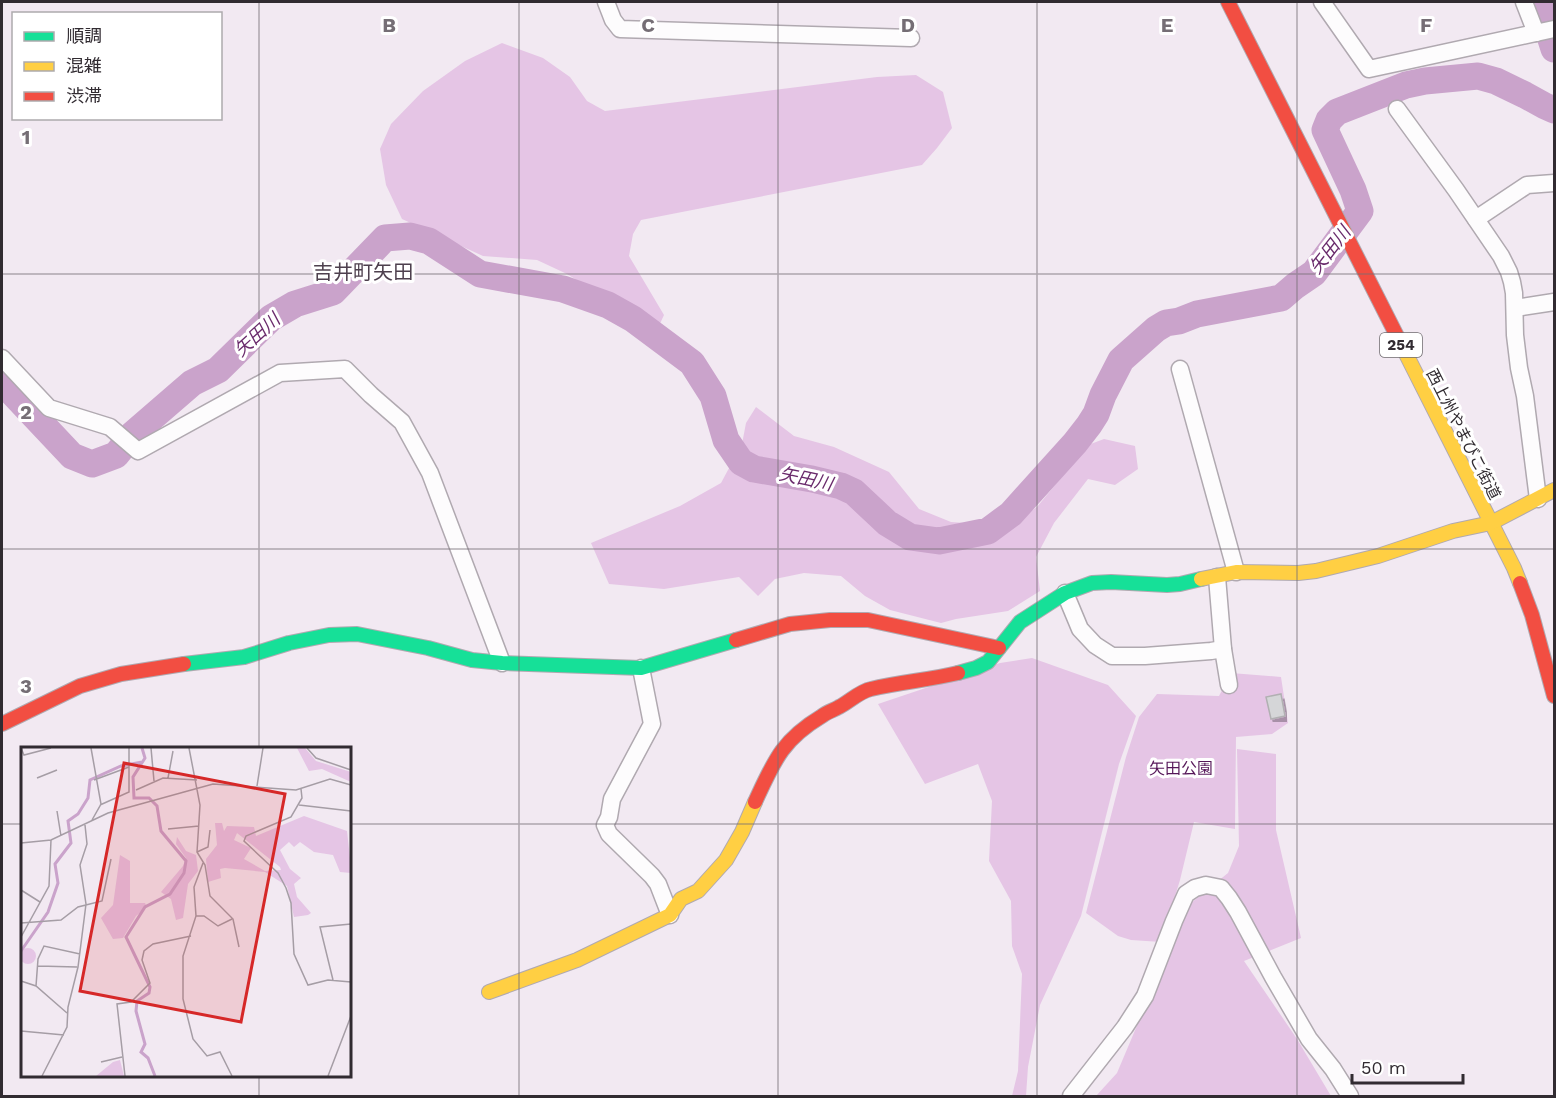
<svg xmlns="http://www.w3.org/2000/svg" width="1556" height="1098" viewBox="0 0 1556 1098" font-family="'Work Sans','Noto Sans JP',sans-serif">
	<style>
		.green { fill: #e5c5e5 }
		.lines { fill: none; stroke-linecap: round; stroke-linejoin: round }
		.river { stroke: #caa3cb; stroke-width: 27 }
		.building { fill: #d5d6d8; stroke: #b1b0b2; stroke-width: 1.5; filter: url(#shadow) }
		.street-casing { stroke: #b0a9b0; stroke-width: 19 }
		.fast-casing { stroke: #b0a9b0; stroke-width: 16 }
		.slow-casing { stroke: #b0a9b0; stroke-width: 16 }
		.jam-casing { stroke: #b0a9b0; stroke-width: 16 }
		.street { stroke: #fdfcfd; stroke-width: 16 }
		.fast { stroke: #16e098; stroke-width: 14 }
		.slow { stroke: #ffcf43; stroke-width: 14 }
		.jam { stroke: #f24e42; stroke-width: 14 }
		.grid { fill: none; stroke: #756e75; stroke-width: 1.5; stroke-opacity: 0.55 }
		.labels { text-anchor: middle; stroke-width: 6; stroke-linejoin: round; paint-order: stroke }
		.shield { fill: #fff; stroke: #6f6b6f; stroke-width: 1.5 }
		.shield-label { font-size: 15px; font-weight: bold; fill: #312b31 }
		.street-label { font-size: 16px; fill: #312b31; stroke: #fff }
		.park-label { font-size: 16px; fill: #561759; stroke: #fff }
		.water-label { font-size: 18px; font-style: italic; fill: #6a2b6c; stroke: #fff }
		.quarter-label { font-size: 20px; fill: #4e404e; stroke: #fff }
		.inset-river { fill: none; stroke: #caa3cb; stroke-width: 3 }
		.inset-road { fill: none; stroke: #a59da5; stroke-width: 1.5 }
		.view { fill: #d62828; fill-opacity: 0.15; stroke: #d62828; stroke-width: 3 }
		.inset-edge { fill: none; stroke: #312b31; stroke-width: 3 }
		.grid-label { font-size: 20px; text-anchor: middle; font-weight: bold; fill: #756e75; stroke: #fff; stroke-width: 6; stroke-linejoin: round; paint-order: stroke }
	</style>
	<defs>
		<filter id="shadow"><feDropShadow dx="3" dy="5.5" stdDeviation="0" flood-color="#0004"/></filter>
	</defs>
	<rect width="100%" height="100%" fill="#f2e9f2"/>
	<g class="green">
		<path d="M 502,43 L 543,58 L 570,77 L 587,101 L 605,111 L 877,77 L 916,75 L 943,92 L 952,128 L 937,148 L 922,165 L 641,220 L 633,234 L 629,256 L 664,315 L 657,330 L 640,334 L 619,323 L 596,292 L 567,274 L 537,260 L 483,256 L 402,219 L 386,185 L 380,149 L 391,124 L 423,91 L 465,61 Z"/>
		<path d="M 756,407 L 794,436 L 834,447 L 889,472 L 919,509 L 951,522 L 1009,526 L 1037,507 L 1088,445 L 1104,439 L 1135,446 L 1138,469 L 1115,485 L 1088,479 L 1054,523 L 1036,557 L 1040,591 L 1008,611 L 956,619 L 941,623 L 890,610 L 865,596 L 841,576 L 804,573 L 775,579 L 758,596 L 739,577 L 664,589 L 609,584 L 591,543 L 680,506 L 721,483 L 742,444 L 746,423 Z"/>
		<path d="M 1032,658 L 1108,685 L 1136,716 L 1119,764 L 1081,916 L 1040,1005 L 1028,1067 L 1026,1096 L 1012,1096 L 1018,1071 L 1022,974 L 1012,946 L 1011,901 L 989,861 L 992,801 L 978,764 L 925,784 L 878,704 L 1000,663 Z"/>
		<path d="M 1231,673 L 1281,677 L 1288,723 L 1272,734 L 1236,737 L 1235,829 L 1194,822 L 1180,880 L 1161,942 L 1131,940 L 1118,936 L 1086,913 L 1126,757 L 1139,717 L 1157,694 L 1219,696 Z"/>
		<path d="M 1237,749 L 1276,754 L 1276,830 L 1301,938 L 1244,961 L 1297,1039 L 1331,1096 L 1096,1096 L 1117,1073 L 1155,983 L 1191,903 L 1228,873 L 1239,846 Z"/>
	</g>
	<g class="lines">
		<g class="river">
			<path d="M 1539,2 L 1554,49"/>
			<path d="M 2,387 L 6,386 L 72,456 L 92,464 L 116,455 L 133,434 L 192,383 L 218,370 L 271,318 L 295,304 L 333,292 L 385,238 L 410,236 L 429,241 L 480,274 L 563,289 L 608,305 L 633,319 L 692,363 L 713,396 L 726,440 L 741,462 L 754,469 L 812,479 L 841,486 L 854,492 L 887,523 L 910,537 L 939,541 L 988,531 L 1011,514 L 1075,443 L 1089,425 L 1096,414 L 1103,395 L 1121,360 L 1156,329 L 1166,323 L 1179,321 L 1197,314 L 1281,298 L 1295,286 L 1314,273 L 1360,211 L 1353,190 L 1325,130 L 1329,120 L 1337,112 L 1406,85 L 1425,81 L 1478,76 L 1496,81 L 1525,95 L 1545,106 L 1554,110"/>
		</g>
	</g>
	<path class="building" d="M 1281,694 L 1285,716 L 1271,719 L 1266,697 Z"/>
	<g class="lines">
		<g class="street-casing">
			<g id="street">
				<path d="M 606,2 L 613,20 L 620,29 L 911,38"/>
				<path d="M 1322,2 L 1369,69 L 1554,29"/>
				<path d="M 1524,2 L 1536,33"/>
				<path d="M 1397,109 L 1456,190 L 1501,256 L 1509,272 L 1512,282 L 1514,293 L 1515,335 L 1519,368 L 1525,396 L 1538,499"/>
				<path d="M 1476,219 L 1527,185 L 1554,183"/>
				<path d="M 1515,308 L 1554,302"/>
				<path d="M 2,358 L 49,408 L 110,427 L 138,451 L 280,373 L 345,369 L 371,395 L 402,422 L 430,473 L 502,663"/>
				<path d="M 1180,369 L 1236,572"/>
				<path d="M 1217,577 L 1223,649 L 1229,685"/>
				<path d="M 1065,593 L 1080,629 L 1095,645 L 1112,656 L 1145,656 L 1211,651 L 1223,649"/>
				<path d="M 641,668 L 652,724 L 612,799 L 609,817 L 605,825 L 609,834 L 652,876 L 658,884 L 670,915"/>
				<path d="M 1071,1096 L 1125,1027 L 1145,996 L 1174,921 L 1186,894 L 1195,888 L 1206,885 L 1221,888 L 1229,898 L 1238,912 L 1273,977 L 1309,1039 L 1333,1069 L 1350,1096"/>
			</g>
		</g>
		<g class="fast-casing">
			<g id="fast">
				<path d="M 184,664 L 244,657 L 289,643 L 329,635 L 357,634 L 428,648 L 472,660 L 502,663 L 641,668 L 736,640"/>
				<path d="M 958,673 L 976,668 L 988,662 L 1020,622 L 1065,593 L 1092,583 L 1111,582 L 1167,585 L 1180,584 L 1201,579"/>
			</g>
		</g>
		<g class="slow-casing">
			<g id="slow">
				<path d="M 1399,340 L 1514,568 L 1520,583"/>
				<path d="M 1201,579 L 1236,572 L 1298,573 L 1316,571 L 1378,556 L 1453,531 L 1491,523 L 1554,490"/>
				<path d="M 489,992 L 577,960 L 670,915 L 681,899 L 698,891 L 726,860 L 742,832 L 755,802"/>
			</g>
		</g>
		<g class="jam-casing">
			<g id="jam">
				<path d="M 1228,2 L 1399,340"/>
				<path d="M 1520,583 L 1532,615 L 1554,696"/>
				<path d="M 736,640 L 790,624 L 830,620 L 868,620 L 999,648"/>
				<path d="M 2,724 L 80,686 L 121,674 L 184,664"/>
				<path d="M 755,802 C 774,761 782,740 822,716 C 827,712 834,710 839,707 C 849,702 860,691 871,689 C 900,682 929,680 958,673"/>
			</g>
		</g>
		<use href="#street" class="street"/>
		<use href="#fast" class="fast"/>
		<use href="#slow" class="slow"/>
		<use href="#jam" class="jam"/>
	</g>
	<path class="grid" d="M 259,2 L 259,748M 519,2 L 519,1096M 778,2 L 778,1096M 1037,2 L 1037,1096M 1297,2 L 1297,1096M 2,274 L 1554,274M 2,549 L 1554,549M 2,824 L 22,824M 350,824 L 1554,824M 259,1076 L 259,1096"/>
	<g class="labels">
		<rect class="shield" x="1380" y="333" width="42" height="24" rx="4.5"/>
		<g class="shield-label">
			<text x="1401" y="350">254</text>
		</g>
		<g class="street-label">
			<text transform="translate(1464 434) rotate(63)" y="6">西上州やまびこ街道</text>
		</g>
		<g class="park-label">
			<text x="1181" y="774">矢田公園</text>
		</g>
		<g class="water-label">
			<text transform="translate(1330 250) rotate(-52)" y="6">矢田川</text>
			<text transform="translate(257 335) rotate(-42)" y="6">矢田川</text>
			<text transform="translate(806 479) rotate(12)" y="6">矢田川</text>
		</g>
		<g class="quarter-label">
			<text x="363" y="279">吉井町矢田</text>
		</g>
	</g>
	<g transform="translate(21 747)">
		<rect width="330" height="330" fill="#f2e9f2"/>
		<path d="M 276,1 L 284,1 L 295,14 L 330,25 L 330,35 L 301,22 L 288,24 ZM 283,69 L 326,84 L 330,120 L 330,126 L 319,125 L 312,108 L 293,105 L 279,95 L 273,100 L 268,95 L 259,103 L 269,122 L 280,131 L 273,137 L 276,150 L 290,166 L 287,168 L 273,170 L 266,139 L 244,125 L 204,121 L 199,122 L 200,131 L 187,135 L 185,112 L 196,98 L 194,76 L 201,76 L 203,84 L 206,79 L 233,80 L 235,89 ZM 216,86 L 259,120 L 260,123 L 244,124 L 223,112 L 230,101 L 213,93 ZM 156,90 L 165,104 L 175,108 L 177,124 L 167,137 L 162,171 L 155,173 L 150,152 L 140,145 L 162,119 L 165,111 L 155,97 ZM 99,108 L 109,114 L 109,156 L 124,156 L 126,160 L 115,169 L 102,191 L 92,192 L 80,171 L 92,158 ZM-1 209a8 8 0 1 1 16 0a8 8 0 1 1-16 0ZM 99,313 L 103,329 L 75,329 L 92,315 Z" fill="#e5c5e5" fill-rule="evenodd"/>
		<path class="inset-river" d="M 121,1 L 124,11 L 112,30 L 113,51 L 128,51 L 136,59 L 140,84 L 165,114 L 163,126 L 149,147 L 124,160 L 105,190 L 129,240 L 128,246 L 116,254 L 115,264 L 124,297 L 120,305 L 127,311 L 134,329M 0,204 L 27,165 L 37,136 L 34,117 L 50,96 L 47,74 L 57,67 L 67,51 L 69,33 L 100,19 L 121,15"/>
		<path class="inset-road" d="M 0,1 L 3,8 L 30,1M 70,1 L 80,57 L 71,73M 130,1 L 133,34M 168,1 L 179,58 L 176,105 L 184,118 L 189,149 L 212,172 L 218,200M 286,1 L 295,11 L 330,23M 16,31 L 36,23M 147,31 L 152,4M 73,33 L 108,20M 236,39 L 242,1M 280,42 L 281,51 L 270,70 L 225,89 L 223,94 L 257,126 L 265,141 L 270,156 L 273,207 L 287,238 L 307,233 L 330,235M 115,43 L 142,31 L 176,33M 79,58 L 108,45 L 108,1M 278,58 L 330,64M 36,64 L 40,89M 147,82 L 178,79M 0,96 L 30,93 L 87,66 L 192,37 L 275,43 L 309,32 L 330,38M 176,105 L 187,100 L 189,83M 182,116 L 173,140 L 175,169 L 162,209 L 162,252 L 172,292 L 186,309 L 199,305 L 211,329M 0,143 L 19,155M 175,169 L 183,169 L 197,179 L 211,172M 0,176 L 40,173 L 57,160 L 81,154 L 90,112M 0,190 L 28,139 L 30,93M 17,219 L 56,220M 312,233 L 299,180 L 330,177M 0,234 L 15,239 L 46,266M 15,239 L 17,212 L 23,199 L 59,207M 0,284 L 43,288M 80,315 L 101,310M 21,329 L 46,280 L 47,260 L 57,220 L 65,157 L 59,118 L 66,97 L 64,78M 104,329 L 96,257 L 110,255 L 129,236 L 121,213 L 123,204 L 132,197 L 170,189M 307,329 L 330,269"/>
		<path class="view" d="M 103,16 L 264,47 L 220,275 L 59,244 Z"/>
		<rect width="330" height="330" class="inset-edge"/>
	</g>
	<g class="grid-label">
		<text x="389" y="32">B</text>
		<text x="648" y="32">C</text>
		<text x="908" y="32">D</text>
		<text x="1167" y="32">E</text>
		<text x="1426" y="32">F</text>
		<text x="26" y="144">1</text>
		<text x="26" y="419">2</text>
		<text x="26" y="693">3</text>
	</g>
	<rect width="1556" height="1098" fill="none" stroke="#312b31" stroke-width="6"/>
	<rect x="12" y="12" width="210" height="108" fill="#ffffff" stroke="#adaaad" stroke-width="1.5"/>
	<rect x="24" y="32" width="30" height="9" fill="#16e098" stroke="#adaaad" stroke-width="1.5"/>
	<text x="66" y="42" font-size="18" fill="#312b31">順調</text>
	<rect x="24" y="62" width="30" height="9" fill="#ffcf43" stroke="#adaaad" stroke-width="1.5"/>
	<text x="66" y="72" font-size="18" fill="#312b31">混雑</text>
	<rect x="24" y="92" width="30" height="9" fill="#f24e42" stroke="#adaaad" stroke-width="1.5"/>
	<text x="66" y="102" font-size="18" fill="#312b31">渋滞</text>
	<path d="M1352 1074v9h111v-9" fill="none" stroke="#312b31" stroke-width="3"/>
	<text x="1361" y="1074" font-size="18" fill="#312b31" stroke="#ffffff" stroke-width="4.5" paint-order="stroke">50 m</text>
</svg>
